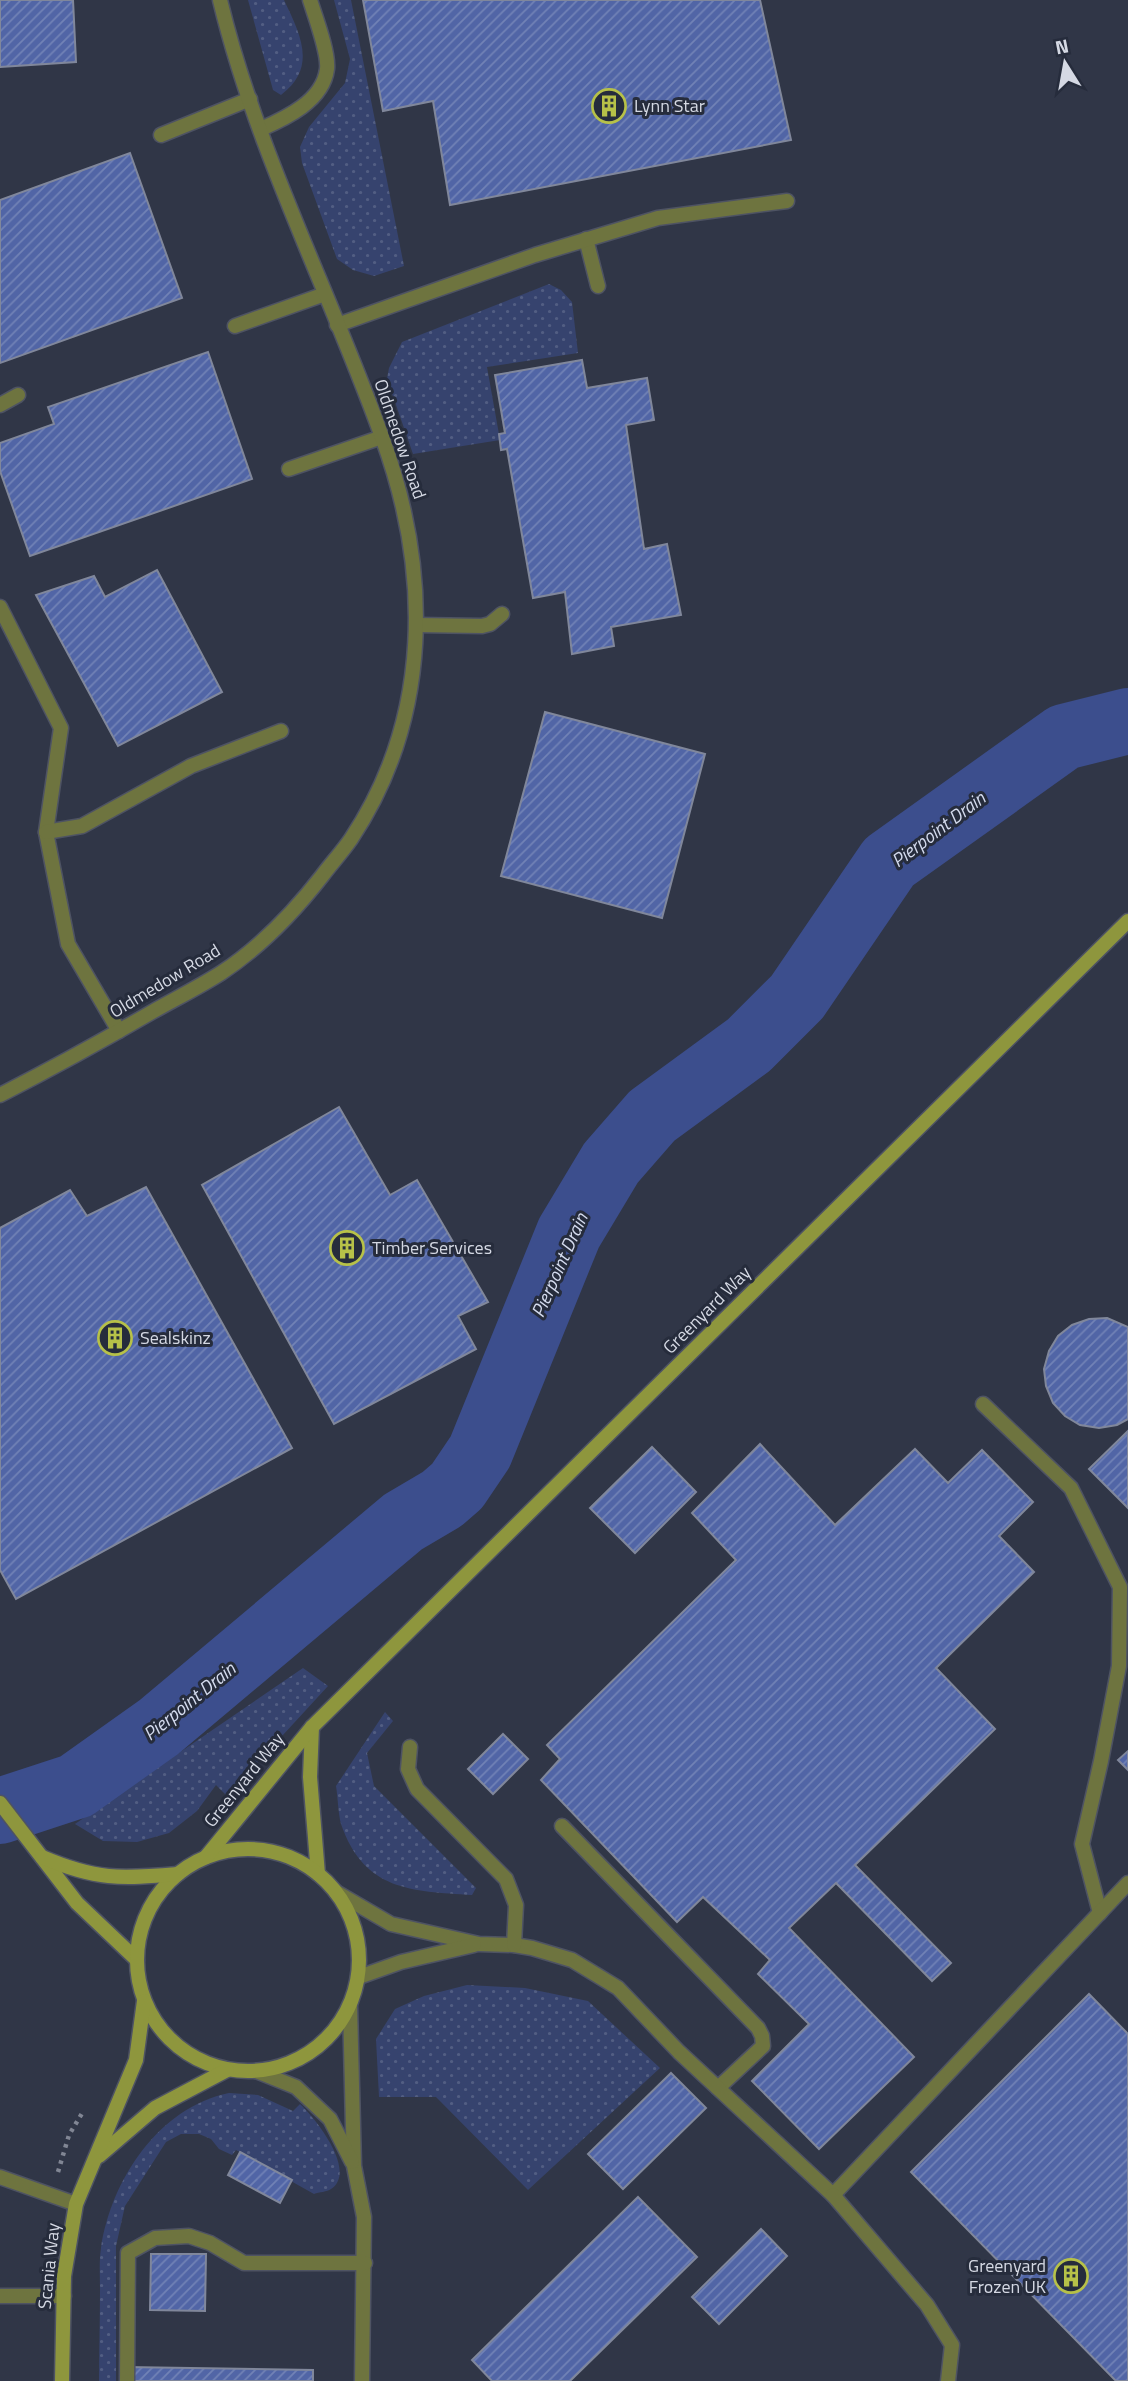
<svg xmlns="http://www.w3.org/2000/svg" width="1128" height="2381" viewBox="0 0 1128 2381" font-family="'Titillium Web',sans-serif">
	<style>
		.grass { fill: url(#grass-dots) }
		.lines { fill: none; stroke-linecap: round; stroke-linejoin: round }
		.river { stroke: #3c4e8d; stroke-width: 66 }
		.building { fill: url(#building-hatch); stroke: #80879b; stroke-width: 2 }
		.lane-casing { stroke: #4e5363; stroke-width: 17 }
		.street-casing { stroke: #4e5363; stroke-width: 17 }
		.secondary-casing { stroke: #4e5363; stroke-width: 17 }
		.path { stroke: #818694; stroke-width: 4.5; stroke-dasharray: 3.5 5; stroke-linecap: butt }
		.lane { stroke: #6e743f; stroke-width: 14 }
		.street { stroke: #6e743f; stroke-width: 14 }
		.secondary { stroke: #8e963d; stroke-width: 14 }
		.labels { text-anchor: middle; stroke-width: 6; stroke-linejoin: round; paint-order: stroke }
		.poi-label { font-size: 18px; fill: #d5d9e4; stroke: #262c3c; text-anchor: start }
		.street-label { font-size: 18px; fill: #d5d9e4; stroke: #262c3c }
		.water-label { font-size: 19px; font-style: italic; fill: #d4dbee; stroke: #262c3c }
	</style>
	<defs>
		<pattern id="grass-dots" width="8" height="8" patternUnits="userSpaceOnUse" patternTransform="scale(1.75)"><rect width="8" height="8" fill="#36436e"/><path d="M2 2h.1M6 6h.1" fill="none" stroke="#525e83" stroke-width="1.8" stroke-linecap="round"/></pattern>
		<pattern id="building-hatch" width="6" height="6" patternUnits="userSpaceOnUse" patternTransform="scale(1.75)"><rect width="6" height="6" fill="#5165a6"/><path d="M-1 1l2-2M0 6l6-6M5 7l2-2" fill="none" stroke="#7182b6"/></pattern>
	</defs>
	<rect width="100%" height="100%" fill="#303647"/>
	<g class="grass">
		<path d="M 248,0 L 284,0 C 300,34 318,67 281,95 L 273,90 Z"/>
		<path d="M 334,0 L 351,0 L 404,266 L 374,276 L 353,270 L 337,259 L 302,163 L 300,147 L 309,127 L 345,83 L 350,59 Z"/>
		<path d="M 549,284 L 561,290 L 572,302 L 578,353 L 487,367 L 500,440 L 413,454 L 387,379 L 389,368 L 402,342 Z"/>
		<path d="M 303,1668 L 328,1686 L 227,1796 L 216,1785 L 197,1811 L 169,1833 L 137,1842 L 103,1841 L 75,1824 Z"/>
		<path d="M 385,1712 L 393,1721 L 367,1753 L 374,1786 L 476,1888 L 472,1895 C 411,1891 364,1891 341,1824 C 338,1812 338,1798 336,1786 Z"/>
		<path d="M 467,1985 L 525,1988 L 588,2001 L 660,2068 L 528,2190 L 436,2097 L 379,2097 L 376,2039 L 395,2009 L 424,1996 Z"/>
		<path d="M 229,2093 L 258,2095 L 293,2111 L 300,2104 C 315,2118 358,2171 331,2189 C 327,2192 319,2192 314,2194 L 236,2150 L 232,2155 L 219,2149 L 211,2139 L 199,2134 L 181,2134 L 166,2142 L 125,2206 L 116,2246 L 116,2381 L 99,2381 C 99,2351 100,2321 100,2290 C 100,2276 99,2261 101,2248 C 111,2180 159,2107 229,2093 Z"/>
	</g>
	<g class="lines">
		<path class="river" d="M 0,1811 L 76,1786 L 159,1727 L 403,1522 L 442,1499 L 457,1486 L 480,1452 L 569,1233 L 611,1163 L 652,1116 L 749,1045 L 797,997 L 889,862 L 1064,737 L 1128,721"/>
	</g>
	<g class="building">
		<path d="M 0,0 L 73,0 L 76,62 L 0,67 Z"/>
		<path d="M 363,0 L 760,0 L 791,140 L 450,205 L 433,101 L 383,111 Z"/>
		<path d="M 130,153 L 182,298 L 0,363 L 0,200 Z"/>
		<path d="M 208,352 L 252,479 L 30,556 L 0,471 L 0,443 L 54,424 L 48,407 Z"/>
		<path d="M 582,360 L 587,388 L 647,378 L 654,420 L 626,425 L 644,549 L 667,544 L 681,615 L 611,627 L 614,646 L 572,654 L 565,592 L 533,598 L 507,449 L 501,450 L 499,434 L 505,433 L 495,375 Z"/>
		<path d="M 157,570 L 222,692 L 118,746 L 36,595 L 94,576 L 105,597 Z"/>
		<path d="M 545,712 L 705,754 L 662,918 L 501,876 Z"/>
		<path d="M 339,1107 L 390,1195 L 417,1180 L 488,1302 L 458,1316 L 476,1349 L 334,1424 L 202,1185 Z"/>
		<path d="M 146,1187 L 292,1448 L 16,1599 L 0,1570 L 0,1228 L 70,1190 L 87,1216 Z"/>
		<path d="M 1107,1318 L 1128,1327 L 1128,1419 L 1117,1425 L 1099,1428 L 1080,1425 L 1065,1416 L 1053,1403 L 1046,1386 L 1044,1369 L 1049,1351 L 1058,1336 L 1072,1325 L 1089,1319 Z"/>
		<path d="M 1128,1431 L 1128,1508 L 1089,1469 Z"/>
		<path d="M 760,1444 L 835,1525 L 915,1449 L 948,1483 L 982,1450 L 1033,1502 L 999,1536 L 1034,1572 L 936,1668 L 995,1729 L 855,1865 L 951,1963 L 932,1981 L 836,1883 L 789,1928 L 914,2057 L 819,2149 L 752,2081 L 809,2024 L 758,1974 L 770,1960 L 703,1897 L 677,1922 L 541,1780 L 560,1759 L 547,1745 L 736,1560 L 692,1513 Z"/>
		<path d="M 652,1447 L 696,1492 L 635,1553 L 590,1508 Z"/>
		<path d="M 503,1734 L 528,1759 L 493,1794 L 468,1769 Z"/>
		<path d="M 1128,1751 L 1128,1770 L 1118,1760 Z"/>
		<path d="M 1089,1994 L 1128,2034 L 1128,2381 L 1116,2381 L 911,2172 Z"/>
		<path d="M 671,2073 L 706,2108 L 623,2189 L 588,2154 Z"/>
		<path d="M 240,2152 L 292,2180 L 280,2203 L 228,2175 Z"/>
		<path d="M 638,2197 L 697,2257 L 570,2381 L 492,2381 L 472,2360 Z"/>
		<path d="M 761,2229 L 787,2256 L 719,2324 L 692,2297 Z"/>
		<path d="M 151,2254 L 206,2254 L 205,2311 L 150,2310 Z"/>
		<path d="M 126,2367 L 313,2370 L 313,2381 L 126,2381 Z"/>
	</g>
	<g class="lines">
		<g class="lane-casing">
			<g id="lane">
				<path d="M 261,129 C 286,118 323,101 327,69 C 329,53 315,16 310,0"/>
				<path d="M 161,135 L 250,99"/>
				<path d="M 586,239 L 598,286"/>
				<path d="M 337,325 L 535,255 L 658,218 L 787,201"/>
				<path d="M 235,326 L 325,294"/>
				<path d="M 0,405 L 18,395"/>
				<path d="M 289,469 L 382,437"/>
				<path d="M 0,607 L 61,728 L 46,832 L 68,944 L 119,1031"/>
				<path d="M 417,625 L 482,626 L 490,624 L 502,614"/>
				<path d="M 46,832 L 82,826 L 191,766 L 281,731"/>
				<path d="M 983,1404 L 1071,1488 L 1120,1587 L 1119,1666 L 1101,1761 L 1082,1844 L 1100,1913"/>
				<path d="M 562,1826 L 758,2028 L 762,2036 L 763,2046 L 718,2088"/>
				<path d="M 336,1892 L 391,1924 L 479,1944 L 514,1945 L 532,1948 L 572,1960 L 618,1988 L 679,2052 L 833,2195 L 1128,1883"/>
				<path d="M 359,1977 L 401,1962 L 474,1945"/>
				<path d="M 350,2006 L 354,2166 L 364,2217 L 362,2381"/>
				<path d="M 256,2071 L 296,2087 L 330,2119 L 352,2162"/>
				<path d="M 0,2177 L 76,2204"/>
				<path d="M 833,2195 L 927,2305 L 952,2345 L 948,2381"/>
				<path d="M 0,2296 L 64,2296"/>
				<path d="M 127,2381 L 128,2253 L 155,2238 L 189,2236 L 210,2243 L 244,2263 L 365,2263"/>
			</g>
		</g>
		<g class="street-casing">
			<g id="street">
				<path d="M 0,1095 C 51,1069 102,1041 152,1012 C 175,999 199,987 221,973 C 259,948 294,912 322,876 C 331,864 342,852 351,839 C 432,717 431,571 382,437 C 330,292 256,150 220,0"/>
				<path d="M 410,1747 L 408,1769 L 417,1789 L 506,1879 L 516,1905 L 514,1945"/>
			</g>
		</g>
		<g class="secondary-casing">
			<g id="secondary">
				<path d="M 312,1727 L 310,1777 L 318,1874"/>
				<path d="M 0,1803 L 77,1903 L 137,1960"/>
				<circle cx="248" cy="1960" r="111"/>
				<path d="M 42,1857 C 96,1880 120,1879 178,1874"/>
				<path d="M 206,1857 L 312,1727 L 1128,921"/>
				<path d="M 99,2156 L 155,2108 L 227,2070"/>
				<path d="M 62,2381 L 64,2276 L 76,2204 L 136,2060 L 144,2001"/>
			</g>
		</g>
		<path class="path" d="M 58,2172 L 69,2135 L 84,2110"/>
		<use href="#lane" class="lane"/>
		<use href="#street" class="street"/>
		<use href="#secondary" class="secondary"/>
	</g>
	<defs>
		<g id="building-ring" transform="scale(1.75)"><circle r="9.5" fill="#262c3c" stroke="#b7c148" stroke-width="1.5"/><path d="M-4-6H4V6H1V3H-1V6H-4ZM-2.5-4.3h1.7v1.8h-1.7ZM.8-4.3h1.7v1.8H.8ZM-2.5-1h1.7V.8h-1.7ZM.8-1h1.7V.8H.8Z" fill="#b7c148"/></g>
	</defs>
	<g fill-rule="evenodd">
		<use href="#building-ring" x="609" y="106"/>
		<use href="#building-ring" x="347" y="1248"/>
		<use href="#building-ring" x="115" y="1338"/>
		<use href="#building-ring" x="1071" y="2276"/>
	</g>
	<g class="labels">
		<g class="poi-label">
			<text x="634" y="112">Lynn Star</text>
			<text x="372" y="1254">Timber Services</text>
			<text x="140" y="1344">Sealskinz</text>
			<text x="1046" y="2272" text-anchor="end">Greenyard<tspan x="1046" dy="21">Frozen UK</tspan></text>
		</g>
		<g class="street-label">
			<text transform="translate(400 439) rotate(71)" y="6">Oldmedow Road</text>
			<text transform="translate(165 981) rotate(-31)" y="6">Oldmedow Road</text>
			<text transform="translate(707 1310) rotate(-45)" y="6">Greenyard Way</text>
			<text transform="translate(244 1780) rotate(-51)" y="6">Greenyard Way</text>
			<text transform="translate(49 2266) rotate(-84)" y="6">Scania Way</text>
		</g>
		<g class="water-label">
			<text transform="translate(938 829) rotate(-37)" y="7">Pierpoint Drain</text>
			<text transform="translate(559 1265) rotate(-66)" y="7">Pierpoint Drain</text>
			<text transform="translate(189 1701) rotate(-39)" y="7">Pierpoint Drain</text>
		</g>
	</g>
	<g transform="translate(1065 63) rotate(349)" stroke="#262c3c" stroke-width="5" paint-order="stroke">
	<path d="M0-5L12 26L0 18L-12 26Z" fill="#d5d9e4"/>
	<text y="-10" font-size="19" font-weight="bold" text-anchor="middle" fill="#d5d9e4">N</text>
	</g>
</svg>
